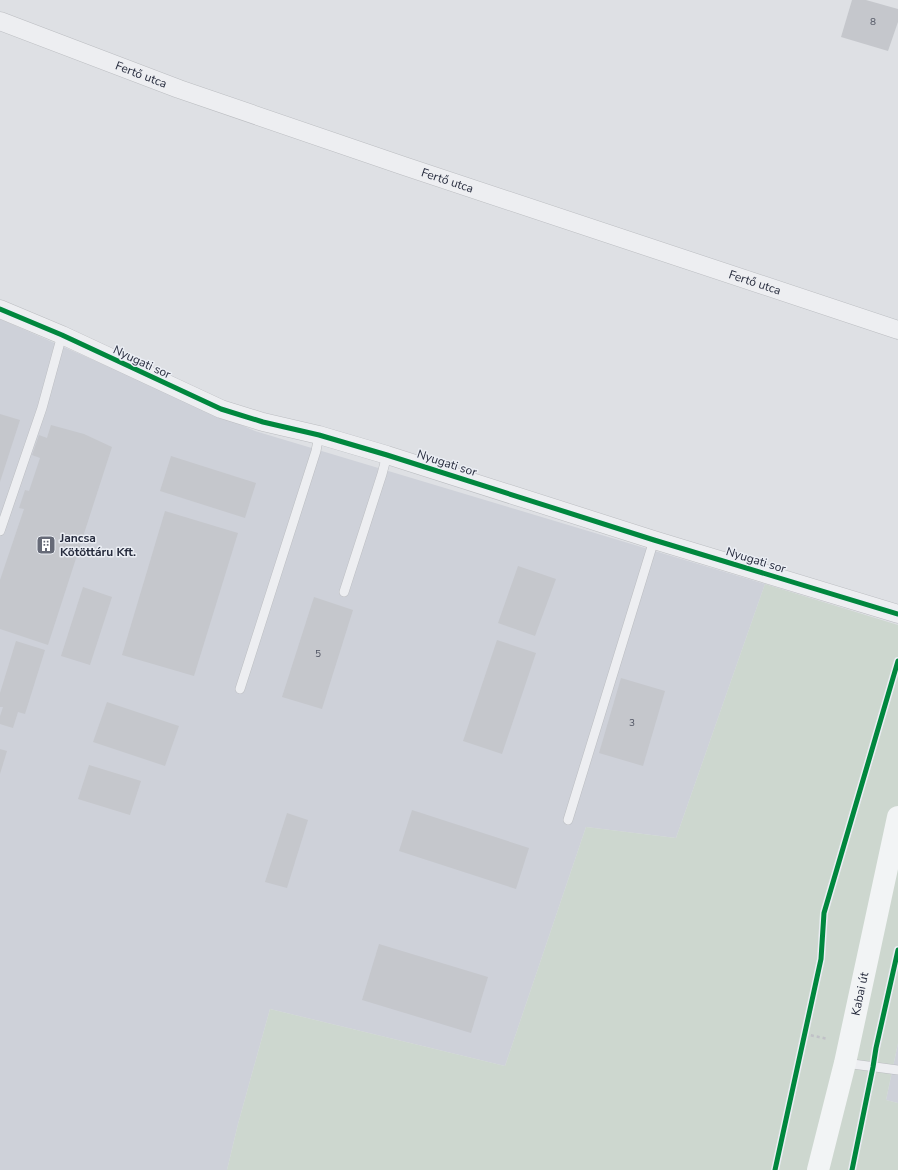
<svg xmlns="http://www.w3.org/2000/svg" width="898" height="1170" viewBox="0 0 898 1170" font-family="'Nunito Sans',sans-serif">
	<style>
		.built { fill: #ced1d9 }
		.green { fill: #cdd7cf }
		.building { fill: #c5c7cc }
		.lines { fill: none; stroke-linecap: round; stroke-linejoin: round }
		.lane-casing { stroke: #bbbdc1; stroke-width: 10 }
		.street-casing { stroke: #bbbdc1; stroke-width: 19 }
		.path { stroke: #c0c1c7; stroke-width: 2.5; stroke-dasharray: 3 3; stroke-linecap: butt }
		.lane { stroke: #edeef1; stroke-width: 9 }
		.street { stroke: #edeef1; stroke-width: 18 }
		.secondary { stroke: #f2f4f5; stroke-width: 22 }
		.cycleway-casing { stroke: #ebeef4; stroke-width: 8 }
		.cycleway { stroke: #00873e; stroke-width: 5 }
		.labels { text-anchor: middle; stroke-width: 3; stroke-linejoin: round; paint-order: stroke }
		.number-label { font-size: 10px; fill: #505462 }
		.street-label { font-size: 12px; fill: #262b3d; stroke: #ebeef4 }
		.poi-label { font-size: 12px; font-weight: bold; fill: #262b3d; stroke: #ebeef4; text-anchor: start }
	</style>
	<rect width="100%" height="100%" fill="#dee0e4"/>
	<g class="built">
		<path d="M 0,319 L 255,431 L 765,584 L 676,838 L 586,827 L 505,1066 L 270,1009 L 238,1124 L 227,1170 L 0,1170 Z"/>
		<path d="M 898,1043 L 898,1103 L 886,1100 Z"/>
	</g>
	<path class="green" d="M 765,584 L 898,625 L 898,1043 L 886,1100 L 898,1103 L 898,1170 L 227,1170 L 238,1124 L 270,1009 L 505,1066 L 586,827 L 676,838 Z"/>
	<g class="building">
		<path d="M 852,0 L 866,0 L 898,9 L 898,22 L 888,51 L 841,37 Z"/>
		<path d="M 0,414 L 20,420 L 0,482 Z"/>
		<path d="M 51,425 L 84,434 L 112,447 L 48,645 L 0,629 L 0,580 L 24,509 L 19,508 L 25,490 L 29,491 L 40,458 L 32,455 L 39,435 L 47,438 Z"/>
		<path d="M 171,456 L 256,483 L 245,518 L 160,491 Z"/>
		<path d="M 165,511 L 238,533 L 194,676 L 122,655 Z"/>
		<path d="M 518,566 L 556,579 L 535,636 L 498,623 Z"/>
		<path d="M 83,587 L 112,597 L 90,665 L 61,656 Z"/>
		<path d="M 314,597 L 353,610 L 322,709 L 282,697 Z"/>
		<path d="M 497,640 L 536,653 L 502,754 L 463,741 Z"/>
		<path d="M 16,641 L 45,650 L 25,714 L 18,712 L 13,728 L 0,724 L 0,716 L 3,707 L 0,707 L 0,693 Z"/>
		<path d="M 621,678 L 665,691 L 643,766 L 599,753 Z"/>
		<path d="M 107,702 L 179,726 L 165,766 L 93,742 Z"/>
		<path d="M 0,749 L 7,751 L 0,774 Z"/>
		<path d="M 89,765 L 141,781 L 130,815 L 78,799 Z"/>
		<path d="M 412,810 L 529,848 L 516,889 L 399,851 Z"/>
		<path d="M 287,813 L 308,820 L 287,888 L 265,882 Z"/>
		<path d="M 379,944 L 488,977 L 471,1033 L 362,1000 Z"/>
	</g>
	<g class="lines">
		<g class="lane-casing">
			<g id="lane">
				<path d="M 0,531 L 42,408 L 62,335"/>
				<path d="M 344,592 L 382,474 L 387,455"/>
				<path d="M 240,689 L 316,451 L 319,435"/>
				<path d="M 568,820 L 654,540"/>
				<path d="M 845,1063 L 898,1070"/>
			</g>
		</g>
		<g class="street-casing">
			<g id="street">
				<path id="s1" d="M 0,21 L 179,89 L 404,166 L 898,330"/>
				<path d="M 0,309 L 62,335 L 221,409 L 263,422 L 319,435 L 387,455 L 654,540 L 898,614"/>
			</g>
		</g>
		<path class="path" d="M 805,1034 L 828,1039"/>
		<use href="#lane" class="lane"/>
		<use href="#street" class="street"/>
		<path class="secondary" id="s2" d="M 818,1170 L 845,1063 L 898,817"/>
		<g class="cycleway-casing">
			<g id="cycleway">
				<path d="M 0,309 L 62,335 L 221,409 L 263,422 L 319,435 L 387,455 L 654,540 L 898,614"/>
				<path d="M 775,1170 L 821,959 L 824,913 L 898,661"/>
				<path d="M 852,1170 L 873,1067 L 876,1048 L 898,950"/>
			</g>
		</g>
		<use href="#cycleway" class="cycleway"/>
	</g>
	<defs>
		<g id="building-square" transform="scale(1)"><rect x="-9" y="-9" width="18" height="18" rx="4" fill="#666a77" stroke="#ebeef4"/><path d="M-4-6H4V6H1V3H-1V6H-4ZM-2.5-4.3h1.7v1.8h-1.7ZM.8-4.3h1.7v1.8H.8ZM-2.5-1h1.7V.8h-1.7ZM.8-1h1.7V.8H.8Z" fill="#fff"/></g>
	</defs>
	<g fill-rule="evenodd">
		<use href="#building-square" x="46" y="545"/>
	</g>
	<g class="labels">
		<g class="number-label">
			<text x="873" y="25">8</text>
			<text x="318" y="657">5</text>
			<text x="632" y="726">3</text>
		</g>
		<g class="street-label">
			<text dy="4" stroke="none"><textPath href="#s1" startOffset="151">Fertő utca</textPath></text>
			<text dy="4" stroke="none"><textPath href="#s1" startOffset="475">Fertő utca</textPath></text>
			<text dy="4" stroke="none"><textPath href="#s1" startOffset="799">Fertő utca</textPath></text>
			<text transform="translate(142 362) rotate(25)" y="4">Nyugati sor</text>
			<text transform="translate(447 463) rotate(18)" y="4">Nyugati sor</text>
			<text transform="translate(756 560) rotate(17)" y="4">Nyugati sor</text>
			<text dy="4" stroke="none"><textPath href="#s2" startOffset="181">Kabai út</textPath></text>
		</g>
		<g class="poi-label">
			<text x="60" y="542">Jancsa<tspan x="60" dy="14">Kötöttáru Kft.</tspan></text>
		</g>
	</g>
</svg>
